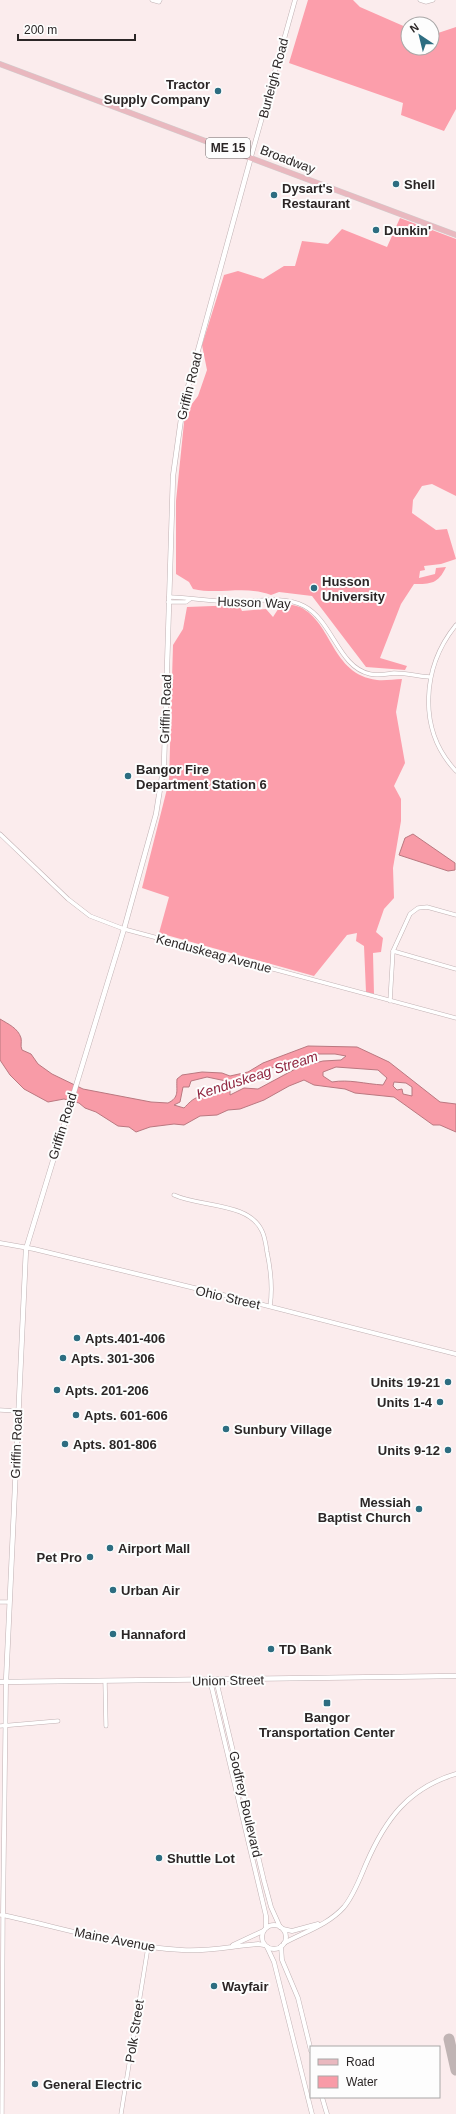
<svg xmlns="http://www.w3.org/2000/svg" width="456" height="2114" viewBox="0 0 456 2114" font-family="Helvetica,sans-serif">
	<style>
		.forest { fill: #fc9eab }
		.water { fill: #f89ba7; stroke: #ba7880; fill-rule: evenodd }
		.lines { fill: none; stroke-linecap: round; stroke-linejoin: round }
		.taxiway { stroke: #c0b4b4; stroke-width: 11 }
		.minor-casing { stroke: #c0b1b3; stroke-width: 4.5 }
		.tertiary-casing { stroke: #c0b1b3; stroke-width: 5 }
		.secondary-casing { stroke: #c0b1b3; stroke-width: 5.5 }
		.primary-casing { stroke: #d0cfcf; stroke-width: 6 }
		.minor { stroke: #fff; stroke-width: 3.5 }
		.tertiary { stroke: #fff; stroke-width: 4 }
		.secondary { stroke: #fff; stroke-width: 4.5 }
		.primary { stroke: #e9b8bf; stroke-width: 5 }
		.poi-dot { fill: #2d6d81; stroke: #fdfdfd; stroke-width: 1.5 }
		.labels { text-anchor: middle; stroke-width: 4; stroke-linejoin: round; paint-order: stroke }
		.shield { fill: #fdfdfd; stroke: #6a6666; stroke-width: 1 }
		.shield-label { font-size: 12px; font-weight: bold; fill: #2b2626 }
		.street-label { font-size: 13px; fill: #2b2626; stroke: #fdfdfd }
		.poi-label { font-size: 13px; font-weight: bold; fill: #2b2626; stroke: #fdfdfd; text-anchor: start }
		.water-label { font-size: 14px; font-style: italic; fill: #90253f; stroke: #fdfdfd }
	</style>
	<rect width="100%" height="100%" fill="#fbeced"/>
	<g class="forest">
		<path d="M 308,0 L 353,0 L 360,7 L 408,28 L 408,48 L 432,48 L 432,34 L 435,34 L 456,27 L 456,109 L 444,131 L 401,115 L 403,103 L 289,63 Z"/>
		<path d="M 400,218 L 456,239 L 456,496 L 432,484 L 422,486 L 413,500 L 412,513 L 436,530 L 447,529 L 456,559 L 441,564 L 424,566 L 425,570 L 420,571 L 419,578 L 435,574 L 436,568 L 446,567 C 438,584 431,584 414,584 L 401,604 L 380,658 L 407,666 L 405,670 L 366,667 L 312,596 L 279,592 L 271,595 C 246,585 219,595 193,589 L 189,582 L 176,574 L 176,501 L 185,413 L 198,396 L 207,370 L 202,345 L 224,275 L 238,271 L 263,279 L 284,266 L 295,266 L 302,241 L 328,244 L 342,229 L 387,247 Z"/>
		<path d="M 282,603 C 287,604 295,605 300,607 C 333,623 331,674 377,680 C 385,681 394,679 402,679 L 396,712 L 405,763 L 394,786 L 401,799 L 401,821 L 393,868 L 394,898 L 384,909 L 376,932 L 383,938 L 381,952 L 373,953 L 374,994 L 366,992 L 364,946 L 356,941 L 357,933 L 347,935 L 314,976 L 159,933 L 169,897 L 142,888 L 169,781 L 173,645 L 183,629 L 187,607 L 239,605 L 242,611 L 266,609 L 273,617 Z"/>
	</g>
	<g class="water">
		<path d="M 413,834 L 455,863 L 455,870 L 448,871 L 399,855 L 405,838 Z"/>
		<path d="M 0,1019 C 8,1024 18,1028 21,1038 C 22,1043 20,1045 22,1050 L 31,1054 L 38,1064 L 52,1074 L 83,1089 L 151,1102 L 168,1103 C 180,1097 176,1091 177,1079 L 182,1075 L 202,1072 L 222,1073 L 230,1076 L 248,1072 L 263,1063 L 308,1046 L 357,1047 L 389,1062 L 440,1102 L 456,1104 L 456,1132 L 440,1125 L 433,1125 L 394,1097 L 355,1093 L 345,1089 L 314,1085 L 304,1080 L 289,1086 L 264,1100 L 240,1109 L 228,1110 L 217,1115 L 200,1116 L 184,1125 L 174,1124 L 150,1127 L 136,1132 L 129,1127 L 118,1126 L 96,1112 L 85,1108 L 79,1103 L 64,1099 L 48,1102 L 24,1089 L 10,1075 L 0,1060 ZM 316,1054 L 335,1054 L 346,1056 L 341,1060 L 323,1061 L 299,1067 L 258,1089 L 244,1088 L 230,1095 L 230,1089 C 235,1080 243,1080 252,1077 C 263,1073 270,1065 283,1067 C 292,1058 304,1057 316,1054 ZM 336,1067 L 378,1070 L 387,1078 L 383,1085 C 365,1084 349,1079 332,1082 L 323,1076 L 323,1072 ZM 207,1077 L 226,1081 C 224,1098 211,1093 199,1097 C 193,1098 188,1104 184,1108 L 174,1105 L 180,1102 L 183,1087 L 189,1087 L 191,1081 ZM 394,1082 L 406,1083 L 412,1087 L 412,1096 L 403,1094 L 402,1089 L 397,1090 L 393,1086 Z"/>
	</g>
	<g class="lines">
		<path class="taxiway" d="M 449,2039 L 456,2070"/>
		<g class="minor-casing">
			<g id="minor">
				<path d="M 152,0 L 159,2 L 160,0"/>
				<path d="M 420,0 L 426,2 L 433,0"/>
				<path d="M 169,597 C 191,598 212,601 235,602 C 257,602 283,595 304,606 C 333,621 338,667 370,674 C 378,676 386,674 394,673 C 406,673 418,676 430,677"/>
				<path d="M 168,602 L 186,602 L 190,599"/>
				<path d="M 456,625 C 422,667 417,730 456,771"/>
				<path d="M 0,834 L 68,899 L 90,916 L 124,929 L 456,1018"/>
				<path d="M 393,951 L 456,969"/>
				<path d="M 390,1001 L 393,951 L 410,914 L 418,908 L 427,907 L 456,915"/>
				<path d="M 174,1195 C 199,1207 249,1202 262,1231 C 265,1237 266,1245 267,1252 C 271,1271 273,1287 270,1306"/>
				<path d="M 0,1410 L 18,1411"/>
				<path d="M 0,1602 L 9,1602"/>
				<path d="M 105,1681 L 106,1726"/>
				<path d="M 0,1726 L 58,1721"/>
				<path d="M 0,1915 L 3,1915 L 2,2114"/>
				<path d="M 121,2114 L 148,1947"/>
			</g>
		</g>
		<g class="tertiary-casing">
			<g id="tertiary">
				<path d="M 251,157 L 295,0"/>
				<path d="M 0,1243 L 34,1249 L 252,1302 L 456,1354"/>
				<path d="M 210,1680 L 266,1916 L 266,1928"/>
				<path d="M 216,1680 L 264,1881 L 271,1907 L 280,1927"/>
				<path d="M 6,1682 L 3,1915 C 62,1928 122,1947 182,1950 C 207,1952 232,1946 258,1944 L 264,1945"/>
				<circle cx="274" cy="1937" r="12"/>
				<path d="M 283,1929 L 292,1931 L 318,1924"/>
				<path d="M 284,1943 C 304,1932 328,1925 344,1907 C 354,1895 360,1878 366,1864 C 385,1820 408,1788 456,1774"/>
				<path d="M 233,1945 L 263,1931"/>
				<path d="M 281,1946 L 282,1960 L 298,1998 L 311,2051"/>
				<path d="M 267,1947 L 274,1962 L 312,2114"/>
				<path d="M 322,2097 L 327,2114"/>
			</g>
		</g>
		<g class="secondary-casing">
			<g id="secondary">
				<path d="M 0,1682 L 456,1676"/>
				<path d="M 6,1682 L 26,1249 L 124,929 L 156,814 L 164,764 L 173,476 L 183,405 L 251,157"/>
			</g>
		</g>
		<g class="primary-casing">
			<path id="primary" d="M 0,64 L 456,235"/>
		</g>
		<use href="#minor" class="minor"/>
		<use href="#tertiary" class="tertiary"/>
		<use href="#secondary" class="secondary"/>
		<use href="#primary" class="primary"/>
	</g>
	<g class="poi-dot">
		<circle cx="218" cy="91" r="4"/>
		<circle cx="396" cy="184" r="4"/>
		<circle cx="274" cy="195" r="4"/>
		<circle cx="376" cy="230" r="4"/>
		<circle cx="314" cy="588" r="4"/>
		<circle cx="128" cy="776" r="4"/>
		<circle cx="77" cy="1338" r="4"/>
		<circle cx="63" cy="1358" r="4"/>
		<circle cx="448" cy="1382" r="4"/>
		<circle cx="57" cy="1390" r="4"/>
		<circle cx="440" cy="1402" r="4"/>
		<circle cx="76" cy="1415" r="4"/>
		<circle cx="226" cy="1429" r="4"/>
		<circle cx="65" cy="1444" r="4"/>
		<circle cx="448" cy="1450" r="4"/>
		<circle cx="419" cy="1509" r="4"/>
		<circle cx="110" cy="1548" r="4"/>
		<circle cx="90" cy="1557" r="4"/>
		<circle cx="113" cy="1590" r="4"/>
		<circle cx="113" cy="1634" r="4"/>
		<circle cx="271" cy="1649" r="4"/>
		<rect x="323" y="1699" width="8" height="8" rx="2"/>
		<circle cx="159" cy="1858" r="4"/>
		<circle cx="214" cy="1986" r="4"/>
		<circle cx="35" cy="2084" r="4"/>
	</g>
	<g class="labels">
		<rect class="shield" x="206" y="138" width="44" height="20" rx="3"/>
		<g class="shield-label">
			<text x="228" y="152">ME 15</text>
		</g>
		<g class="street-label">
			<text transform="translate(273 78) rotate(-75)" y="5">Burleigh Road</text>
			<text transform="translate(288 159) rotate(21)" y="5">Broadway</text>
			<text transform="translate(189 386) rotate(-76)" y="5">Griffin Road</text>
			<text transform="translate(254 602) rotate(2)" y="5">Husson Way</text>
			<text transform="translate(165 709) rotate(-88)" y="5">Griffin Road</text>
			<text transform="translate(214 953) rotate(15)" y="5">Kenduskeag Avenue</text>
			<text transform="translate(62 1126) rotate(-73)" y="5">Griffin Road</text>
			<text transform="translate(228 1297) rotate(13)" y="5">Ohio Street</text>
			<text transform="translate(16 1444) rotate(-88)" y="5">Griffin Road</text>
			<text transform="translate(228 1680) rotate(-1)" y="5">Union Street</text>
			<text transform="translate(246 1804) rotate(77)" y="5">Godfrey Boulevard</text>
			<text transform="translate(115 1939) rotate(11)" y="5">Maine Avenue</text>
			<text transform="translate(134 2031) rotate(-81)" y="5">Polk Street</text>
		</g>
		<g class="poi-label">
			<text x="210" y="89" text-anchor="end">Tractor<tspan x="210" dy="15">Supply Company</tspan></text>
			<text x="404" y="189">Shell</text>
			<text x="282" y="193">Dysart's<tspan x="282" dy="15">Restaurant</tspan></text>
			<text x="384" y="235">Dunkin'</text>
			<text x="322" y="586">Husson<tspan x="322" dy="15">University</tspan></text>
			<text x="136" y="774">Bangor Fire<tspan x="136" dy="15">Department Station 6</tspan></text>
			<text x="85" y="1343">Apts.401-406</text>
			<text x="71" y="1363">Apts. 301-306</text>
			<text x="440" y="1387" text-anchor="end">Units 19-21</text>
			<text x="65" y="1395">Apts. 201-206</text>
			<text x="432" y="1407" text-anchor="end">Units 1-4</text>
			<text x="84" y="1420">Apts. 601-606</text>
			<text x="234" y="1434">Sunbury Village</text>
			<text x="73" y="1449">Apts. 801-806</text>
			<text x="440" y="1455" text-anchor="end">Units 9-12</text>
			<text x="411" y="1507" text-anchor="end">Messiah<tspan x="411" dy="15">Baptist Church</tspan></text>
			<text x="118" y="1553">Airport Mall</text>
			<text x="82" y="1562" text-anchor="end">Pet Pro</text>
			<text x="121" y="1595">Urban Air</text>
			<text x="121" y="1639">Hannaford</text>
			<text x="279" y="1654">TD Bank</text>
			<text x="327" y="1722" text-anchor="middle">Bangor<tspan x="327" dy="15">Transportation Center</tspan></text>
			<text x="167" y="1863">Shuttle Lot</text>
			<text x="222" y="1991">Wayfair</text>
			<text x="43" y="2089">General Electric</text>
		</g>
		<g class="water-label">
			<text transform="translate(257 1075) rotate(-18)" y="5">Kenduskeag Stream</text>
		</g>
	</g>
	<rect x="310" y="2046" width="130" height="52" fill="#fdfdfd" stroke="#a9a7a7"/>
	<rect x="318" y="2059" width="20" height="6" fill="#e9b8bf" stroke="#a9a7a7"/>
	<text x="346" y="2066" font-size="12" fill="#2b2626">Road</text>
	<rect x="318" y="2076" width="20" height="12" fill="#f89ba7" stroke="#a9a7a7"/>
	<text x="346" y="2086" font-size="12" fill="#2b2626">Water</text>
	<g transform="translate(420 36) rotate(325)"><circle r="19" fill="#fdfdfd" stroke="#a9a7a7"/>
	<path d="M0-3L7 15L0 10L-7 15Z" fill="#2d6d81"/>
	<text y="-6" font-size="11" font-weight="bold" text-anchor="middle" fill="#2b2626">N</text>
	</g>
	<path d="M18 34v6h117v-6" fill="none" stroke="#2b2626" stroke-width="2"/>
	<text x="24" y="34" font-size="12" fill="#2b2626" stroke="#fdfdfd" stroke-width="3" paint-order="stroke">200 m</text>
</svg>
